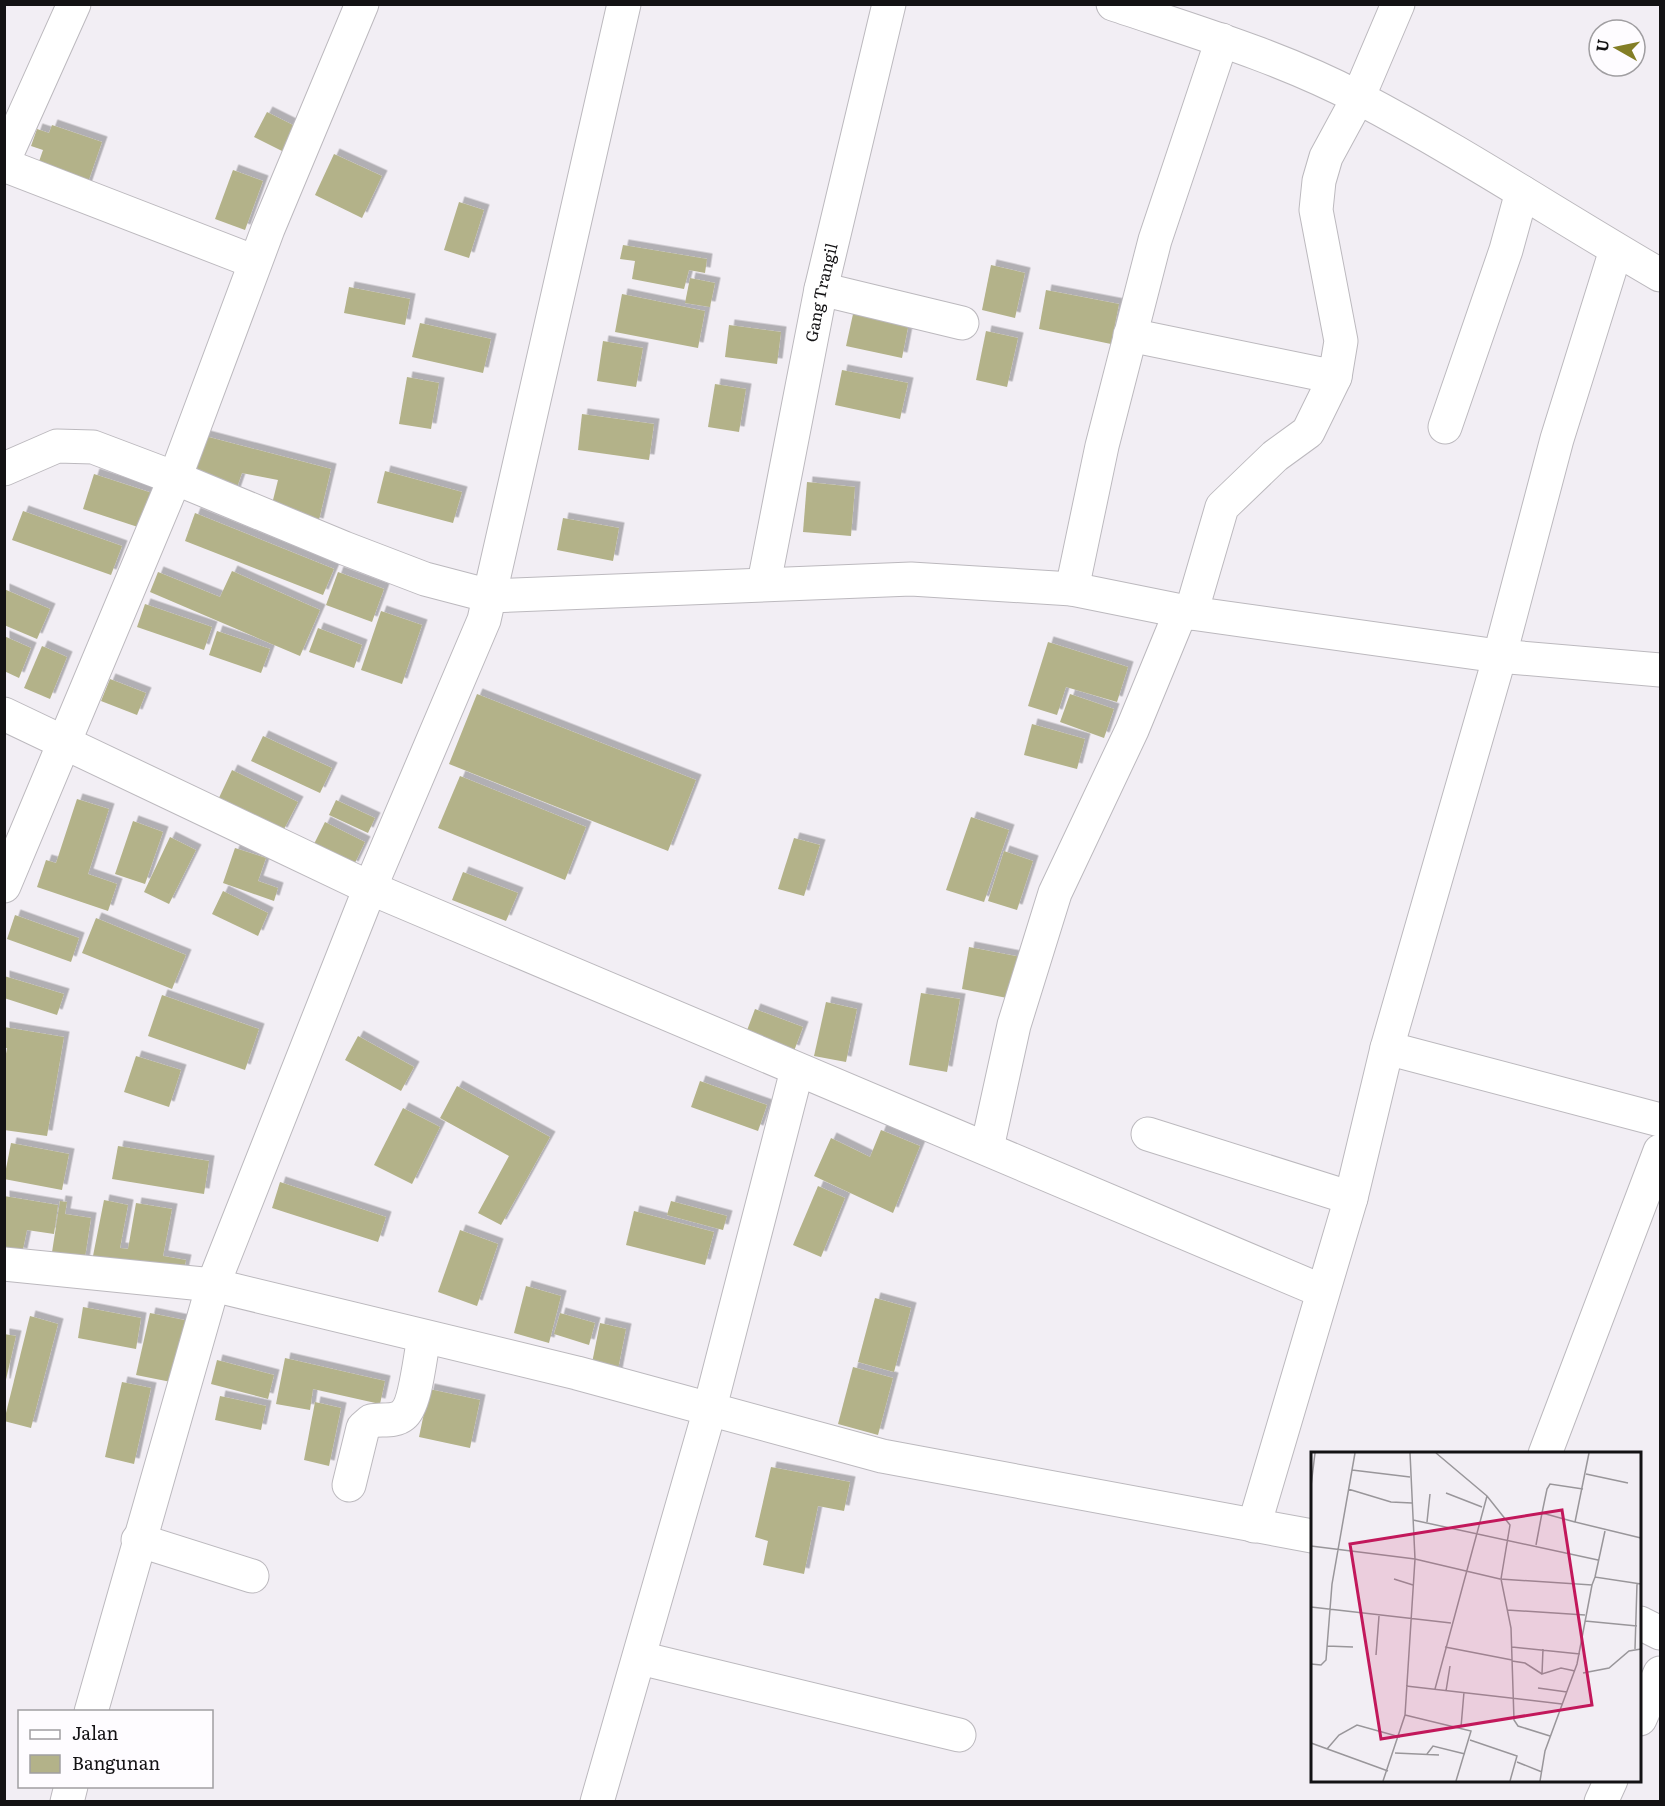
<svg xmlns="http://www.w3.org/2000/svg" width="1665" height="1806" viewBox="0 0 1665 1806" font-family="Literata,serif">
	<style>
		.building { fill: #b3b289; filter: url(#shadow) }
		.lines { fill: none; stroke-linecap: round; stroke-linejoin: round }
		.minor-casing { stroke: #bcb9be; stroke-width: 35 }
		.minor { stroke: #fff; stroke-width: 33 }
		.labels { text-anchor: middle; stroke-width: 4.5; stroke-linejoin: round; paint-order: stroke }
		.street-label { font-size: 16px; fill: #131214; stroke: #fefcff }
		.inset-road { fill: none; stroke: #99969a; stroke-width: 1.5 }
		.view { fill: #c2185b; fill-opacity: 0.15; stroke: #c2185b; stroke-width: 3 }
		.inset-edge { fill: none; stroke: #131214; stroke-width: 3 }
	</style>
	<defs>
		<filter id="shadow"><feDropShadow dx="5.5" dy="-5.5" stdDeviation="0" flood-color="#0004"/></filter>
	</defs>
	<rect width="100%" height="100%" fill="#f2eef4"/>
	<g class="building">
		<path d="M 267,112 L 305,131 L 292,156 L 254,137 Z"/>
		<path d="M 52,125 L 102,142 L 85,191 L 35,173 L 43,150 L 31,146 L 37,129 L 49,133 Z"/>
		<path d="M 334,154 L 382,176 L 362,218 L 315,195 Z"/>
		<path d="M 233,170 L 263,181 L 245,230 L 215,219 Z"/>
		<path d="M 459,202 L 484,210 L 469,258 L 444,250 Z"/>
		<path d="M 623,245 L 707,259 L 705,273 L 689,270 L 684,289 L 632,279 L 635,261 L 620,259 Z"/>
		<path d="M 991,265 L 1025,273 L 1015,318 L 982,310 Z"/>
		<path d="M 690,278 L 715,283 L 710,307 L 685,303 Z"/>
		<path d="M 349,287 L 410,299 L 405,325 L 344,313 Z"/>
		<path d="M 1046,290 L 1119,304 L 1111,344 L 1039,329 Z"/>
		<path d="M 622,294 L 705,311 L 698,348 L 615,332 Z"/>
		<path d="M 855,305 L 910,317 L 902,358 L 846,346 Z"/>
		<path d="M 420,323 L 491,339 L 483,373 L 412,357 Z"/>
		<path d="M 729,325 L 781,332 L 777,364 L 725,357 Z"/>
		<path d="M 986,331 L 1018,338 L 1007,387 L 976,380 Z"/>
		<path d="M 603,341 L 643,348 L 636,387 L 597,381 Z"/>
		<path d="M 842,370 L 908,383 L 900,419 L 835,405 Z"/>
		<path d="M 407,377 L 439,383 L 431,429 L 399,424 Z"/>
		<path d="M 715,384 L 746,389 L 739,432 L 708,427 Z"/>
		<path d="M 582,414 L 654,424 L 649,460 L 578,450 Z"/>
		<path d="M 201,435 L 331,469 L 318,524 L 270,512 L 278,480 L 242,473 L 235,493 L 188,478 Z"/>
		<path d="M 385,471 L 462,492 L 453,523 L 377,503 Z"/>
		<path d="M 94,474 L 158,495 L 147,530 L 83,509 Z"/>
		<path d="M 807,482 L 855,487 L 851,536 L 803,532 Z"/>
		<path d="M 23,511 L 122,546 L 111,575 L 12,540 Z"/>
		<path d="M 195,513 L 334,569 L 323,595 L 185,541 Z"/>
		<path d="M 563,518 L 619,528 L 613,561 L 557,550 Z"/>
		<path d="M 232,571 L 320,610 L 300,656 L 150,592 L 158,572 L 220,597 Z"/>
		<path d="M 338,572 L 384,589 L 372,622 L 326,605 Z"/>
		<path d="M 4,589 L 50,609 L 37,639 L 4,625 Z"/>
		<path d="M 145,604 L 212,627 L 204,650 L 137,627 Z"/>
		<path d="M 381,611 L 422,625 L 402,684 L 361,670 Z"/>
		<path d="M 318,628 L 362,645 L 354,668 L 309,652 Z"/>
		<path d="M 217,631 L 270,649 L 261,673 L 209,655 Z"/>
		<path d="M 4,636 L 31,648 L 19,678 L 4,671 Z"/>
		<path d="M 1048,642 L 1128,667 L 1117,702 L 1066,687 L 1057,715 L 1028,706 Z"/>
		<path d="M 42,646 L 67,657 L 50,699 L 24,688 Z"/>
		<path d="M 110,679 L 146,693 L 137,715 L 101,701 Z"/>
		<path d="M 477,694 L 696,780 L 668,851 L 449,764 Z"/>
		<path d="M 1070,694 L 1114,709 L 1104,738 L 1060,722 Z"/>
		<path d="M 1032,724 L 1085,739 L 1077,769 L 1024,755 Z"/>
		<path d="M 263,736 L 332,768 L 320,793 L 251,761 Z"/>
		<path d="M 232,770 L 298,802 L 282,833 L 217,802 Z"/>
		<path d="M 460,776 L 586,827 L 565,880 L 438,828 Z"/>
		<path d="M 77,799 L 109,809 L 88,874 L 117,884 L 108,911 L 37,887 L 46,860 L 56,863 Z"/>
		<path d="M 336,800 L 375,818 L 368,833 L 329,815 Z"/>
		<path d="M 971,817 L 1009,830 L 984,902 L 946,890 Z"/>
		<path d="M 133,821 L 163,832 L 145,884 L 115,874 Z"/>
		<path d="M 325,822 L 365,842 L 353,867 L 313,846 Z"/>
		<path d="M 170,837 L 196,850 L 169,904 L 144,892 Z"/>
		<path d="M 794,838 L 820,845 L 804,896 L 778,889 Z"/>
		<path d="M 235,848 L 266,858 L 258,881 L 278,888 L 274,901 L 223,883 Z"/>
		<path d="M 1004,851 L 1033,861 L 1017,910 L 988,901 Z"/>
		<path d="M 463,872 L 518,893 L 506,921 L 452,900 Z"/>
		<path d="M 223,891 L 268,913 L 258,936 L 212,914 Z"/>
		<path d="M 15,915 L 79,938 L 71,962 L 7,939 Z"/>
		<path d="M 96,918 L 186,955 L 172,989 L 82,953 Z"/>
		<path d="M 969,947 L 1020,957 L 1012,999 L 962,989 Z"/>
		<path d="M 4,976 L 64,994 L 57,1015 L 4,998 Z"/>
		<path d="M 921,993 L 960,999 L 947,1072 L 909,1065 Z"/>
		<path d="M 162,995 L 259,1029 L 245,1070 L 148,1036 Z"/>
		<path d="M 826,1002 L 857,1009 L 846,1062 L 814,1056 Z"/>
		<path d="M 755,1009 L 803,1027 L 794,1051 L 746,1033 Z"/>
		<path d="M 4,1027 L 64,1037 L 47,1136 L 4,1130 L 4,1065 L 7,1048 L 4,1048 Z"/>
		<path d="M 358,1036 L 414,1067 L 401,1091 L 345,1060 Z"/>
		<path d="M 136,1056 L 181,1070 L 169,1107 L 124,1092 Z"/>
		<path d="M 700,1081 L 767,1105 L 758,1131 L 691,1107 Z"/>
		<path d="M 457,1086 L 550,1137 L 501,1225 L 478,1213 L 509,1156 L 440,1118 Z"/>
		<path d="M 403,1108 L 440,1127 L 412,1184 L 374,1165 Z"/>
		<path d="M 881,1130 L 920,1146 L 893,1213 L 814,1176 L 831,1138 L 870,1157 Z"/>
		<path d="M 11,1143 L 69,1154 L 62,1190 L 4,1179 Z"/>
		<path d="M 118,1146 L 209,1161 L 204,1194 L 112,1179 Z"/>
		<path d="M 280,1182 L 386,1217 L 378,1242 L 272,1208 Z"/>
		<path d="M 818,1186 L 845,1198 L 821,1257 L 793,1245 Z"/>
		<path d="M 4,1196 L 58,1205 L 54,1234 L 27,1230 L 22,1254 L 4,1251 Z"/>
		<path d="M 104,1200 L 128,1205 L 120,1248 L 128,1249 L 136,1203 L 172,1209 L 163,1256 L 186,1260 L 182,1278 L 92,1261 Z"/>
		<path d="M 60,1201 L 67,1202 L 65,1214 L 91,1218 L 83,1270 L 50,1265 Z"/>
		<path d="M 671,1201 L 727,1216 L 723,1230 L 667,1215 Z"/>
		<path d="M 634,1211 L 714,1232 L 705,1265 L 626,1245 Z"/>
		<path d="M 460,1230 L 498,1244 L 477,1306 L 438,1292 Z"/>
		<path d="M 526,1286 L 561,1296 L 549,1343 L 514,1333 Z"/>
		<path d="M 875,1298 L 911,1308 L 894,1372 L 858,1362 Z"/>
		<path d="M 83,1307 L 141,1318 L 136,1349 L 78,1338 Z"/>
		<path d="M 150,1313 L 189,1321 L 176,1383 L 136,1375 Z"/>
		<path d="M 560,1313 L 595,1323 L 589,1345 L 554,1334 Z"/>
		<path d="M 30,1316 L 58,1324 L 31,1428 L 4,1421 Z"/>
		<path d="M 600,1323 L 626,1329 L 616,1379 L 590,1373 Z"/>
		<path d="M 4,1334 L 16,1336 L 5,1384 L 4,1384 Z"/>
		<path d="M 285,1358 L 385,1381 L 380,1404 L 313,1389 L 310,1410 L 276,1404 Z"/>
		<path d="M 217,1360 L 274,1375 L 268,1399 L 211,1384 Z"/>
		<path d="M 853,1367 L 893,1378 L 878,1435 L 838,1424 Z"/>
		<path d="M 122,1382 L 151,1388 L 134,1464 L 105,1457 Z"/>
		<path d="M 429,1389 L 480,1400 L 470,1448 L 419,1437 Z"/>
		<path d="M 220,1396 L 266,1406 L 261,1430 L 215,1420 Z"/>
		<path d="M 315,1402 L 341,1408 L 329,1466 L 304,1460 Z"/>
		<path d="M 771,1467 L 850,1482 L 844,1511 L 818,1506 L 804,1574 L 763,1565 L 768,1541 L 755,1537 Z"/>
	</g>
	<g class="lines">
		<g class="minor-casing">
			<g id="minor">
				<path d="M 1113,4 C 1196,32 1281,57 1359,98 C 1462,152 1560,217 1660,275"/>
				<path d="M 4,160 L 74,4"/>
				<path d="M 4,165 L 255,262"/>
				<path d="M 821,289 L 962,323"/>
				<path d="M 1130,335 L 1335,377 L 1341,341 L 1316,210 L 1319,181 L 1326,157 L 1358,98 L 1398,4"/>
				<path d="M 1445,427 L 1506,250 L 1522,192"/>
				<path d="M 4,469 L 57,446 L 93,447 L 175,478 L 344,548 L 425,579 L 490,596 L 911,579 L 1072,589 L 1191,613 L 1498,656 L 1660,670"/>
				<path id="s1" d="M 764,583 L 821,289 L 889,4"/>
				<path d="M 1072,589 L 1102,446 L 1155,240 L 1222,40"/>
				<path d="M 1191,613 L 1222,507 L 1275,456 L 1308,432 L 1335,377"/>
				<path d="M 4,714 L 370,888 L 1322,1291"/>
				<path d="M 4,886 L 175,478 L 268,229 L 362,4"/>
				<path d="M 1387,1048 L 1660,1120"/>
				<path d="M 1148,1134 L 1351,1198"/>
				<path d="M 987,1148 L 1014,1025 L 1055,893 L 1132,730 L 1181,611"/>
				<path d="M 4,1264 L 213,1285 L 577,1373 L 882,1456 L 1312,1536"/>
				<path d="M 1545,1454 L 1660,1151"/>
				<path d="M 349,1485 L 363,1428 L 371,1421 C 381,1419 395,1422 403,1415 C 416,1405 420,1355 424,1338"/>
				<path d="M 1254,1526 L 1351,1198 L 1387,1048 L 1497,666 L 1557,439 L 1616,250"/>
				<path d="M 138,1540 L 252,1576"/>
				<path d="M 1640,1623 L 1660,1633"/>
				<path d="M 640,1658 L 959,1735"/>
				<path d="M 91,1712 L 213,1285 L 370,888 L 484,620 L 624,4"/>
				<path d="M 1640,1719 L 1660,1673"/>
				<path d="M 67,1802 L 71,1786"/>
				<path d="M 597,1802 L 706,1423 L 797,1070"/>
				<path d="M 1601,1802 L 1611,1780"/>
			</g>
		</g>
		<use href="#minor" class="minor"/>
	</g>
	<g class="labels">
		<g class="street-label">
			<text dy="6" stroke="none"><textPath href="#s1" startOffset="296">Gang Trangil</textPath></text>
		</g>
	</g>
	<g transform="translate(1311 1452)">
		<rect width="330" height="330" fill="#f2eef4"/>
		<path class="inset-road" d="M 125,1 L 176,44 L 199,73 L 190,127 L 200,176 L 203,268 L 207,274 L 239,284M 278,1 L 264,70 L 330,86M 41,18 L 99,25M 275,22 L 317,31M 0,34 L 4,1M 37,37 L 80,50 L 101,51M 135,41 L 171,55M 102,68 L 287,108M 116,70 L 119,42M 264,70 L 231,61 L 236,37 L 239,32 L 272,37M 225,93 L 231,61M 0,94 L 104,107 L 189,127 L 281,133 L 284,125 L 330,132M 284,125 L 294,79M 83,127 L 102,133M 0,155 L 140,171M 196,158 L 274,163M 274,169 L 326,174M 16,194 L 42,195M 134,195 L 201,208M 201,195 L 269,202M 232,197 L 231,222 L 250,216 L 264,219M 324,197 L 326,132M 65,203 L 68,164M 201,209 L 214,211 L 231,222M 0,212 L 10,213 L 15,208 L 21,132 L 44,1M 272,221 L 298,216 L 318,199 L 330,197M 95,234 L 251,252M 227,236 L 256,240M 124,237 L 176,44M 135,239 L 139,214M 94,263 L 160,279 L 145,329M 150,275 L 153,240M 159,288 L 206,304 L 199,329M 0,291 L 77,319M 16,297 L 28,283 L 46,273 L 89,285M 84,301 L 128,303M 116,302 L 122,294 L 154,302M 206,310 L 231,320M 72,329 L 94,263 L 104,107 L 99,1M 229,329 L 234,299 L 266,212 L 281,133"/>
		<path class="view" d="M 251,58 L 281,253 L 70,287 L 39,92 Z"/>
		<rect width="330" height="330" class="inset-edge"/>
	</g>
	<rect width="1665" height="1806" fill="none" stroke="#131214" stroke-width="12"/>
	<rect x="18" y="1710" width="195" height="78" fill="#fefcff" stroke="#a09ea1" stroke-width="1.5"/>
	<rect x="30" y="1730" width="30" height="9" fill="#ffffff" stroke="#a09ea1" stroke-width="1.5"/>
	<text x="72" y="1740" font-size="18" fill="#131214">Jalan</text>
	<rect x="30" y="1755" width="30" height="18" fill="#b3b289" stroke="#a09ea1" stroke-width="1.5"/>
	<text x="72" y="1770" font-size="18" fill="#131214">Bangunan</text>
	<g transform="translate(1617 48) rotate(279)"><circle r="28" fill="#fefcff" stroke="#a09ea1" stroke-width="1.5"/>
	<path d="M0-4.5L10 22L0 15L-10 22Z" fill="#837e26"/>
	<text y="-9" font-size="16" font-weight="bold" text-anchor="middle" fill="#131214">U</text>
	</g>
</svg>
